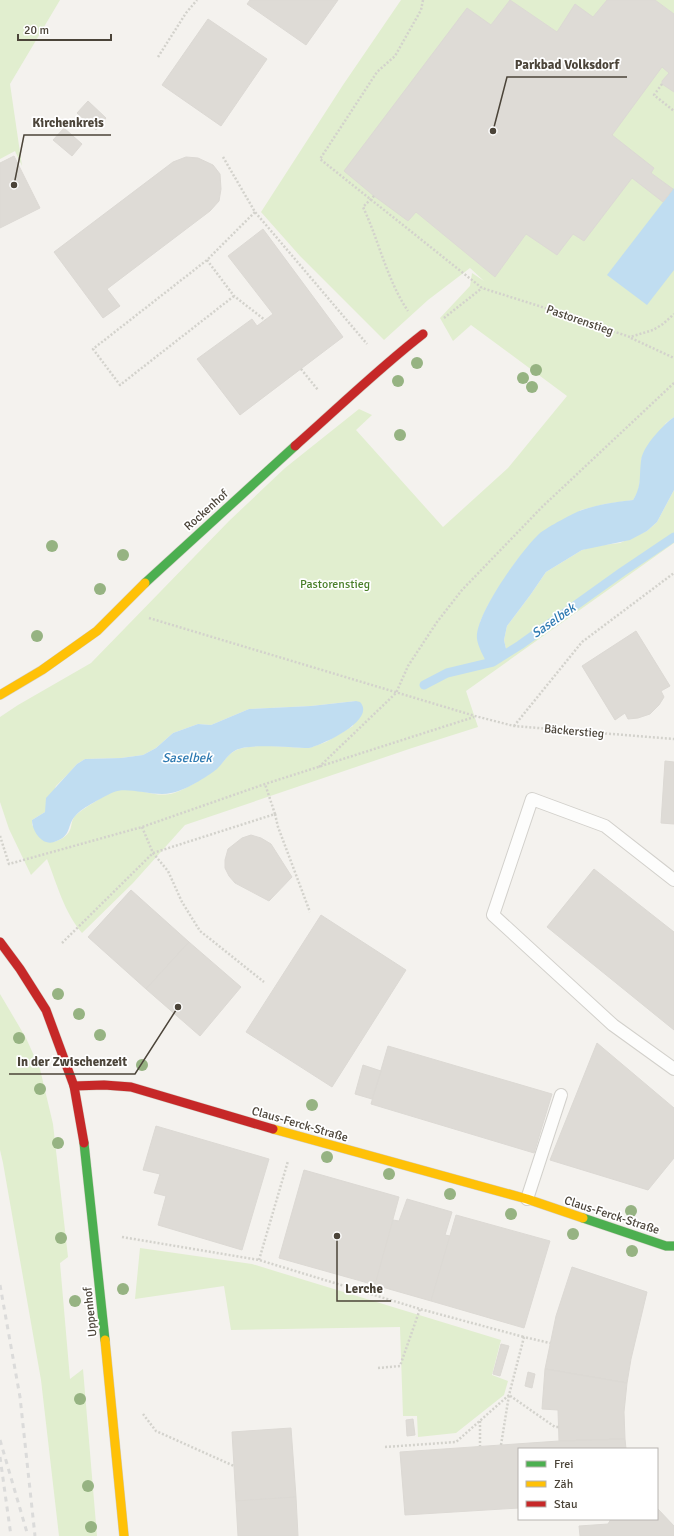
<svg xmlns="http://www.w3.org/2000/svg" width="674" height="1536" viewBox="0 0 674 1536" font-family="Signika,sans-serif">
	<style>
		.green { fill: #e1eecf; fill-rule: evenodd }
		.water { fill: #c0ddf1 }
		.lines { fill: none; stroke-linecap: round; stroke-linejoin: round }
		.stream { stroke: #c0ddf1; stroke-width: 9 }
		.building { fill: #dedbd6; stroke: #dcd9d4 }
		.lane-casing { stroke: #d2d0cb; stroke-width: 14 }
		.fast-casing { stroke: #d3cfc5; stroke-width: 10 }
		.slow-casing { stroke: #d3cfc5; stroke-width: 10 }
		.jam-casing { stroke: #d3cfc5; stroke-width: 10 }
		.path { stroke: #d3d2cc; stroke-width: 2.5; stroke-dasharray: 2 2; stroke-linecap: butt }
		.lane { stroke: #fdfdfc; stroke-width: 12 }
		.fast { stroke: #4caf50; stroke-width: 9 }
		.slow { stroke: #ffc107; stroke-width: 9 }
		.jam { stroke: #c62828; stroke-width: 9 }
		.rail { stroke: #dbdbda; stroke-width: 3; stroke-dasharray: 5 5; stroke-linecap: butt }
		.tree { fill: #96b382 }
		.labels { text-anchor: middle; stroke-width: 3.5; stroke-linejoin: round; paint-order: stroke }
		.street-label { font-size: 12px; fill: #4b4439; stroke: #fff }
		.park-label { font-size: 12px; fill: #4a7f2a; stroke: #fff }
		.water-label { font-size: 13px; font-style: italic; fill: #2e7ab2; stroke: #fff }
		.leader { fill: none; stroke: #4b4439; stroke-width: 1.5 }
		.callout-dot { fill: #4b4439; stroke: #fff; stroke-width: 1.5 }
		.callout-label { font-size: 13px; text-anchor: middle; font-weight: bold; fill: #4b4439; stroke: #fff; stroke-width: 3.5; stroke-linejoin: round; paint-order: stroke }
	</style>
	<rect width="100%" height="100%" fill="#f4f2ee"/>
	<g class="green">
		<path d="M 0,0 L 60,0 L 10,84 L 22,166 L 15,151 L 0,159 Z"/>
		<path d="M 401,0 L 674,0 L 674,417 L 666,423 L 641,459 L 641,475 L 638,492 L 633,500 L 605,504 L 581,510 L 517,560 L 488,605 L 480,622 L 487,664 L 507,653 L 504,640 L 507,626 L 531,594 L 546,572 L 582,550 L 595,546 L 620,543 L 647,531 L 657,522 L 674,490 L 674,543 L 466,691 L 478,727 L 412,748 L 185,825 L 133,883 L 82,933 C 64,912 57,884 47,859 L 31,875 L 9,829 L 0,802 L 0,717 L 18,705 L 91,663 L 229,521 L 285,468 L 359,409 L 372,415 L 356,430 L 443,527 L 508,468 L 567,396 L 471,325 L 453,341 L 440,318 L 470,286 L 472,273 L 484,281 L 470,268 L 428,300 L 384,340 L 300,256 L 261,212 L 343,85 ZM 356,701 L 353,726 L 326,742 L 309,748 C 288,748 258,743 239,749 C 228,753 224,762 216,769 C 204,778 188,788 174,793 C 154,799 134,785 116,790 C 110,792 79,811 75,816 C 71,821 72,825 70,830 C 67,837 60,840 53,842 L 32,825 L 32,820 L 45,812 L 56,786 L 69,773 L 77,764 L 85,759 L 121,758 L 143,755 L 156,748 L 173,733 L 198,724 L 211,725 L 249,709 L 311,706 Z"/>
		<path d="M 0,994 L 26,1038 L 40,1069 L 53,1124 L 68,1257 L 60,1263 L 70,1379 L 83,1369 L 97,1536 L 59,1536 L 41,1380 L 3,1163 L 0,1150 Z"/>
		<path d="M 140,1248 L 252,1264 L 501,1340 L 492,1375 L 508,1381 L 504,1395 L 456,1433 L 418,1437 L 417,1416 L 403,1416 L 400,1327 L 231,1330 L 224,1286 L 135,1299 Z"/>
	</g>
	<g class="water">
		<path d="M 674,188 L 674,270 L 647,305 L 607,275 Z"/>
		<path d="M 674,417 L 674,490 L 657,522 L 647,531 L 630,540 L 582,550 L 546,572 L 531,594 L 507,626 L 504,640 L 507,653 L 487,664 C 484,657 478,647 477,639 C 474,616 522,549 540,533 C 548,527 573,513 582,510 C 599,504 616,502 633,500 C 642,486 639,476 641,461 C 642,447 663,425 674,417 Z"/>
		<path d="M 356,701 L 360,702 C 377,720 322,745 309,748 C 291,748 251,743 236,750 C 227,755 224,762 217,769 C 207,777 184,791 171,793 C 154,797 127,786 114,792 C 105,796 82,808 76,815 C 66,825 73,836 54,842 C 42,846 32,831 32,820 L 45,812 L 46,798 L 77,764 L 85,759 L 121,758 L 143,755 L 156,748 L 173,733 L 198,724 L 211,725 L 249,709 L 311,706 Z"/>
	</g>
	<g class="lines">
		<path class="stream" d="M 424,685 L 447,673 L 493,662 L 520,645 L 622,572 L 674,537"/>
	</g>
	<g class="building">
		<path d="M 250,0 L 338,0 L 306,45 L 247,4 Z"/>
		<path d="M 510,0 L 557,32 L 575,4 L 593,17 L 607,0 L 655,0 L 674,14 L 674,92 L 662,84 L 662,81 L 669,73 L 662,67 L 612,135 L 654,168 L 651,173 L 673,189 L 663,202 L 632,178 L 584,241 L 573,234 L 557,255 L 526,234 L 495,277 L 416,212 L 408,221 L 374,196 L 344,171 L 467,8 L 491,25 Z"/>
		<path d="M 208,19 L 267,59 L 221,126 L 162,85 Z"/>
		<path d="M 88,101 L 106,118 L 96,130 L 77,113 Z"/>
		<path d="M 64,128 L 82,144 L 72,156 L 53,140 Z"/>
		<path d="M 14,156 L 40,208 L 0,228 L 0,163 Z"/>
		<path d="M 186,157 L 198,158 L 213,165 L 220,174 L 221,189 L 219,201 L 210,211 L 107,289 L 120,306 L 103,318 L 54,252 L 173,162 Z"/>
		<path d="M 263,229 L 343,337 L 240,415 L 197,359 L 252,319 L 257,326 L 273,314 L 228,256 Z"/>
		<path d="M 636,631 L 670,686 L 661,691 L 664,697 L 659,705 L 650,714 L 638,718 L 628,719 L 625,713 L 615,720 L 582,666 Z"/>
		<path d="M 665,761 L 674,762 L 674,824 L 661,823 Z"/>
		<path d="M 251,835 L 261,838 L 271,844 L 292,877 L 269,901 L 235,883 L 229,876 L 225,868 L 225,860 L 228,849 L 242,838 Z"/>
		<path d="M 594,869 L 674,932 L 674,1030 L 547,927 Z"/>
		<path d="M 131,890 L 189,942 L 146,989 L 88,937 Z"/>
		<path d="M 321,915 L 406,970 L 332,1087 L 246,1032 Z"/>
		<path d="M 189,942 L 241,987 L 200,1036 L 146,989 Z"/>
		<path d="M 597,1043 L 674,1108 L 674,1158 L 648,1190 L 550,1160 Z"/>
		<path d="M 388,1046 L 552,1094 L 534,1153 L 371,1104 Z"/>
		<path d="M 363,1065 L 381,1071 L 372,1099 L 355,1094 Z"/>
		<path d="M 156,1126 L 269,1159 L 242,1250 L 158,1225 L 166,1196 L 154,1193 L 160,1174 L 143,1170 Z"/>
		<path d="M 304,1170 L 399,1197 L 375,1285 L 279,1258 Z"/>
		<path d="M 407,1199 L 452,1212 L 445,1235 L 450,1236 L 431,1301 L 375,1285 L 393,1220 L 399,1221 Z"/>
		<path d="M 456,1215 L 550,1241 L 524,1328 L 431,1301 Z"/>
		<path d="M 572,1267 L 647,1292 L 631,1359 L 627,1383 L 545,1369 L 556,1316 Z"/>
		<path d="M 501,1344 L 509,1346 L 500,1376 L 493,1374 Z"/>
		<path d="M 545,1369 L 627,1383 L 624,1412 L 625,1439 L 559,1441 L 558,1410 L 542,1409 Z"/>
		<path d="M 528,1372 L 535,1374 L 532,1388 L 525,1386 Z"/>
		<path d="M 413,1419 L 415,1435 L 407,1436 L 406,1420 Z"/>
		<path d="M 291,1428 L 296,1497 L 236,1501 L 232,1432 Z"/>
		<path d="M 625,1439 L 626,1449 L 519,1449 L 519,1508 L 405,1515 L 400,1452 L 559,1441 Z"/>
		<path d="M 296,1497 L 298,1536 L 238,1536 L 236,1501 Z"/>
		<path d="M 657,1508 L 674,1526 L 674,1536 L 580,1536 L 579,1526 L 608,1524 L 611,1519 L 657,1519 Z"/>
	</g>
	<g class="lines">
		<g class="lane-casing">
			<g id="lane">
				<path d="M 674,880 L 605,826 L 532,799 L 493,915 L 613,1025 L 674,1069"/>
				<path d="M 527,1199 L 561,1095"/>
			</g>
		</g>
		<g class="fast-casing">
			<g id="fast">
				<path d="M 145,583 L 295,446"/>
				<path d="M 84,1143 L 105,1340"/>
				<path d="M 583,1218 L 666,1246 L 674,1246"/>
			</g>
		</g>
		<g class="slow-casing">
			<g id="slow">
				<path d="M 0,695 L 42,670 L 97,631 L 145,583"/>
				<path d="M 273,1129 L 527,1199 L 583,1218"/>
				<path d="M 105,1340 L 124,1536"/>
			</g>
		</g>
		<g class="jam-casing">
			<g id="jam">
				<path d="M 295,446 C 337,409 378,369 423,334"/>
				<path d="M 0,942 L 20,969 L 46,1010 L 74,1086 L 84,1143"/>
				<path d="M 74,1086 L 104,1085 L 131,1087 L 273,1129"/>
			</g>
		</g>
		<g class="path">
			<path d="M 423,0 L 421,10 L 395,56 L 377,72 L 320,159 L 482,288 L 539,306 L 630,337 L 653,330 L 663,324 L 674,314"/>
			<path d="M 158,57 L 186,13 L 197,0"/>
			<path d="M 662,84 L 654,95 L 674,111"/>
			<path d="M 223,157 L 255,212 L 367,344"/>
			<path d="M 374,196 L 363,207 C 379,241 387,280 408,311"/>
			<path d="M 207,260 L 234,296 L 265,320"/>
			<path d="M 234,296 L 120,385 L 93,349 L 207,260 L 255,212"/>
			<path d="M 444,318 L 482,288"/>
			<path d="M 631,338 L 674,358"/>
			<path d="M 301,369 L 318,390"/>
			<path d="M 149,618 L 475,716 L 514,726 L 674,739"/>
			<path d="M 514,726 L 582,642 L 674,573"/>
			<path d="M 319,767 L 396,693 L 408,666 L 437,622 L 462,590 L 542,507 L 674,383"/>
			<path d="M 275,814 L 278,827 L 310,912"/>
			<path d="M 142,827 L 153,853 L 168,871 L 182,902 L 200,931 L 264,982"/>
			<path d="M 0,836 L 9,864 L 142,827 L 265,784 L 474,717"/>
			<path d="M 62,943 L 153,853 L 275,814 L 265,784"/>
			<path d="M 122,1237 L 259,1260 L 420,1309 L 524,1337"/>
			<path d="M 259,1260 L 288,1161"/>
			<path d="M 378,1368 L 400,1366 L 420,1309"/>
			<path d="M 143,1414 L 156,1431 L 234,1466"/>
			<path d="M 480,1421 L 480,1446"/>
			<path d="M 501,1445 L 509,1395 L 555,1427 L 559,1427"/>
			<path d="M 385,1447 L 456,1442 L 509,1395 L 524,1337 L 550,1343"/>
		</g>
		<use href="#lane" class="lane"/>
		<use href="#fast" class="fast"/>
		<use href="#slow" class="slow"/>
		<use href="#jam" class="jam"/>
		<g class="rail">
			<path d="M 0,1285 L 20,1397 L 35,1536"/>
			<path d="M 0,1440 L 28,1536"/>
			<path d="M 0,1457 L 11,1536"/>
		</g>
	</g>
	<g class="tree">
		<circle cx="417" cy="363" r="6"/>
		<circle cx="536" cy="370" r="6"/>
		<circle cx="523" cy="378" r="6"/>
		<circle cx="398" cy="381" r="6"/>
		<circle cx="532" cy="387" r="6"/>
		<circle cx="400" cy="435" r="6"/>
		<circle cx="52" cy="546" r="6"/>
		<circle cx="123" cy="555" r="6"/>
		<circle cx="100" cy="589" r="6"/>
		<circle cx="37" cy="636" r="6"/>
		<circle cx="58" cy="994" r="6"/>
		<circle cx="79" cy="1014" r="6"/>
		<circle cx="100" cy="1035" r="6"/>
		<circle cx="19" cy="1038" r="6"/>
		<circle cx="142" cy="1065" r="6"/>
		<circle cx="40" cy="1089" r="6"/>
		<circle cx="312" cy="1105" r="6"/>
		<circle cx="58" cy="1143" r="6"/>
		<circle cx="327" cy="1157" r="6"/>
		<circle cx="389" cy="1174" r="6"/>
		<circle cx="450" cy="1194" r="6"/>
		<circle cx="631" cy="1211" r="6"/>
		<circle cx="511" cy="1214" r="6"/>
		<circle cx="573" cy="1234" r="6"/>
		<circle cx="61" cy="1238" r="6"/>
		<circle cx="632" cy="1251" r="6"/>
		<circle cx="123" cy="1289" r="6"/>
		<circle cx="75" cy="1301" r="6"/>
		<circle cx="80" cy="1399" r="6"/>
		<circle cx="88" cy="1486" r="6"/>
		<circle cx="91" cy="1527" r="6"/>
	</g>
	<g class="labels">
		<g class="street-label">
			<text transform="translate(580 320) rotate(19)" y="4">Pastorenstieg</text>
			<text transform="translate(206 510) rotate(-42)" y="4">Rockenhof</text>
			<text transform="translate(574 731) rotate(5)" y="4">Bäckerstieg</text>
			<text transform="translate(300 1124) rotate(16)" y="4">Claus-Ferck-Straße</text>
			<text transform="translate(612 1215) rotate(18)" y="4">Claus-Ferck-Straße</text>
			<text transform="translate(90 1312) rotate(-96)" y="4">Uppenhof</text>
		</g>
		<g class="park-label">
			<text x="335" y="588">Pastorenstieg</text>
		</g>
		<g class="water-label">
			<text transform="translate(553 620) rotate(-35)" y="5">Saselbek</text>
			<text x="187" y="762">Saselbek</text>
		</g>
	</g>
	<path class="leader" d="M493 131L507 77H627M14 185L24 135H111M178 1007L135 1074H9M337 1236L337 1301H391"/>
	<g class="callout-dot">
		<circle cx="493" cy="131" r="4"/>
		<circle cx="14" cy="185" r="4"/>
		<circle cx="178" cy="1007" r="4"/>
		<circle cx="337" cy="1236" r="4"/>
	</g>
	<g class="callout-label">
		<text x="567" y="69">Parkbad Volksdorf</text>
		<text x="68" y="127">Kirchenkreis</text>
		<text x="72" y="1066">In der Zwischenzeit</text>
		<text x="364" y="1293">Lerche</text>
	</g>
	<rect x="518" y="1448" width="140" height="72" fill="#ffffff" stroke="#b7b4b0"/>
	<rect x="526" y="1461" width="20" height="6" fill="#4caf50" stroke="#b7b4b0"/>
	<text x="554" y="1468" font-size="12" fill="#4b4439">Frei</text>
	<rect x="526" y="1481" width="20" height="6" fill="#ffc107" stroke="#b7b4b0"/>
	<text x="554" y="1488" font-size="12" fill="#4b4439">Zäh</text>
	<rect x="526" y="1501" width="20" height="6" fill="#c62828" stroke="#b7b4b0"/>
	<text x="554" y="1508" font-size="12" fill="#4b4439">Stau</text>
	<path d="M18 34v6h93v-6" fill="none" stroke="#4b4439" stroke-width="2"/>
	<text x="24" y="34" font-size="12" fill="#4b4439" stroke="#ffffff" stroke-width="3" paint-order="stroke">20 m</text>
</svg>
